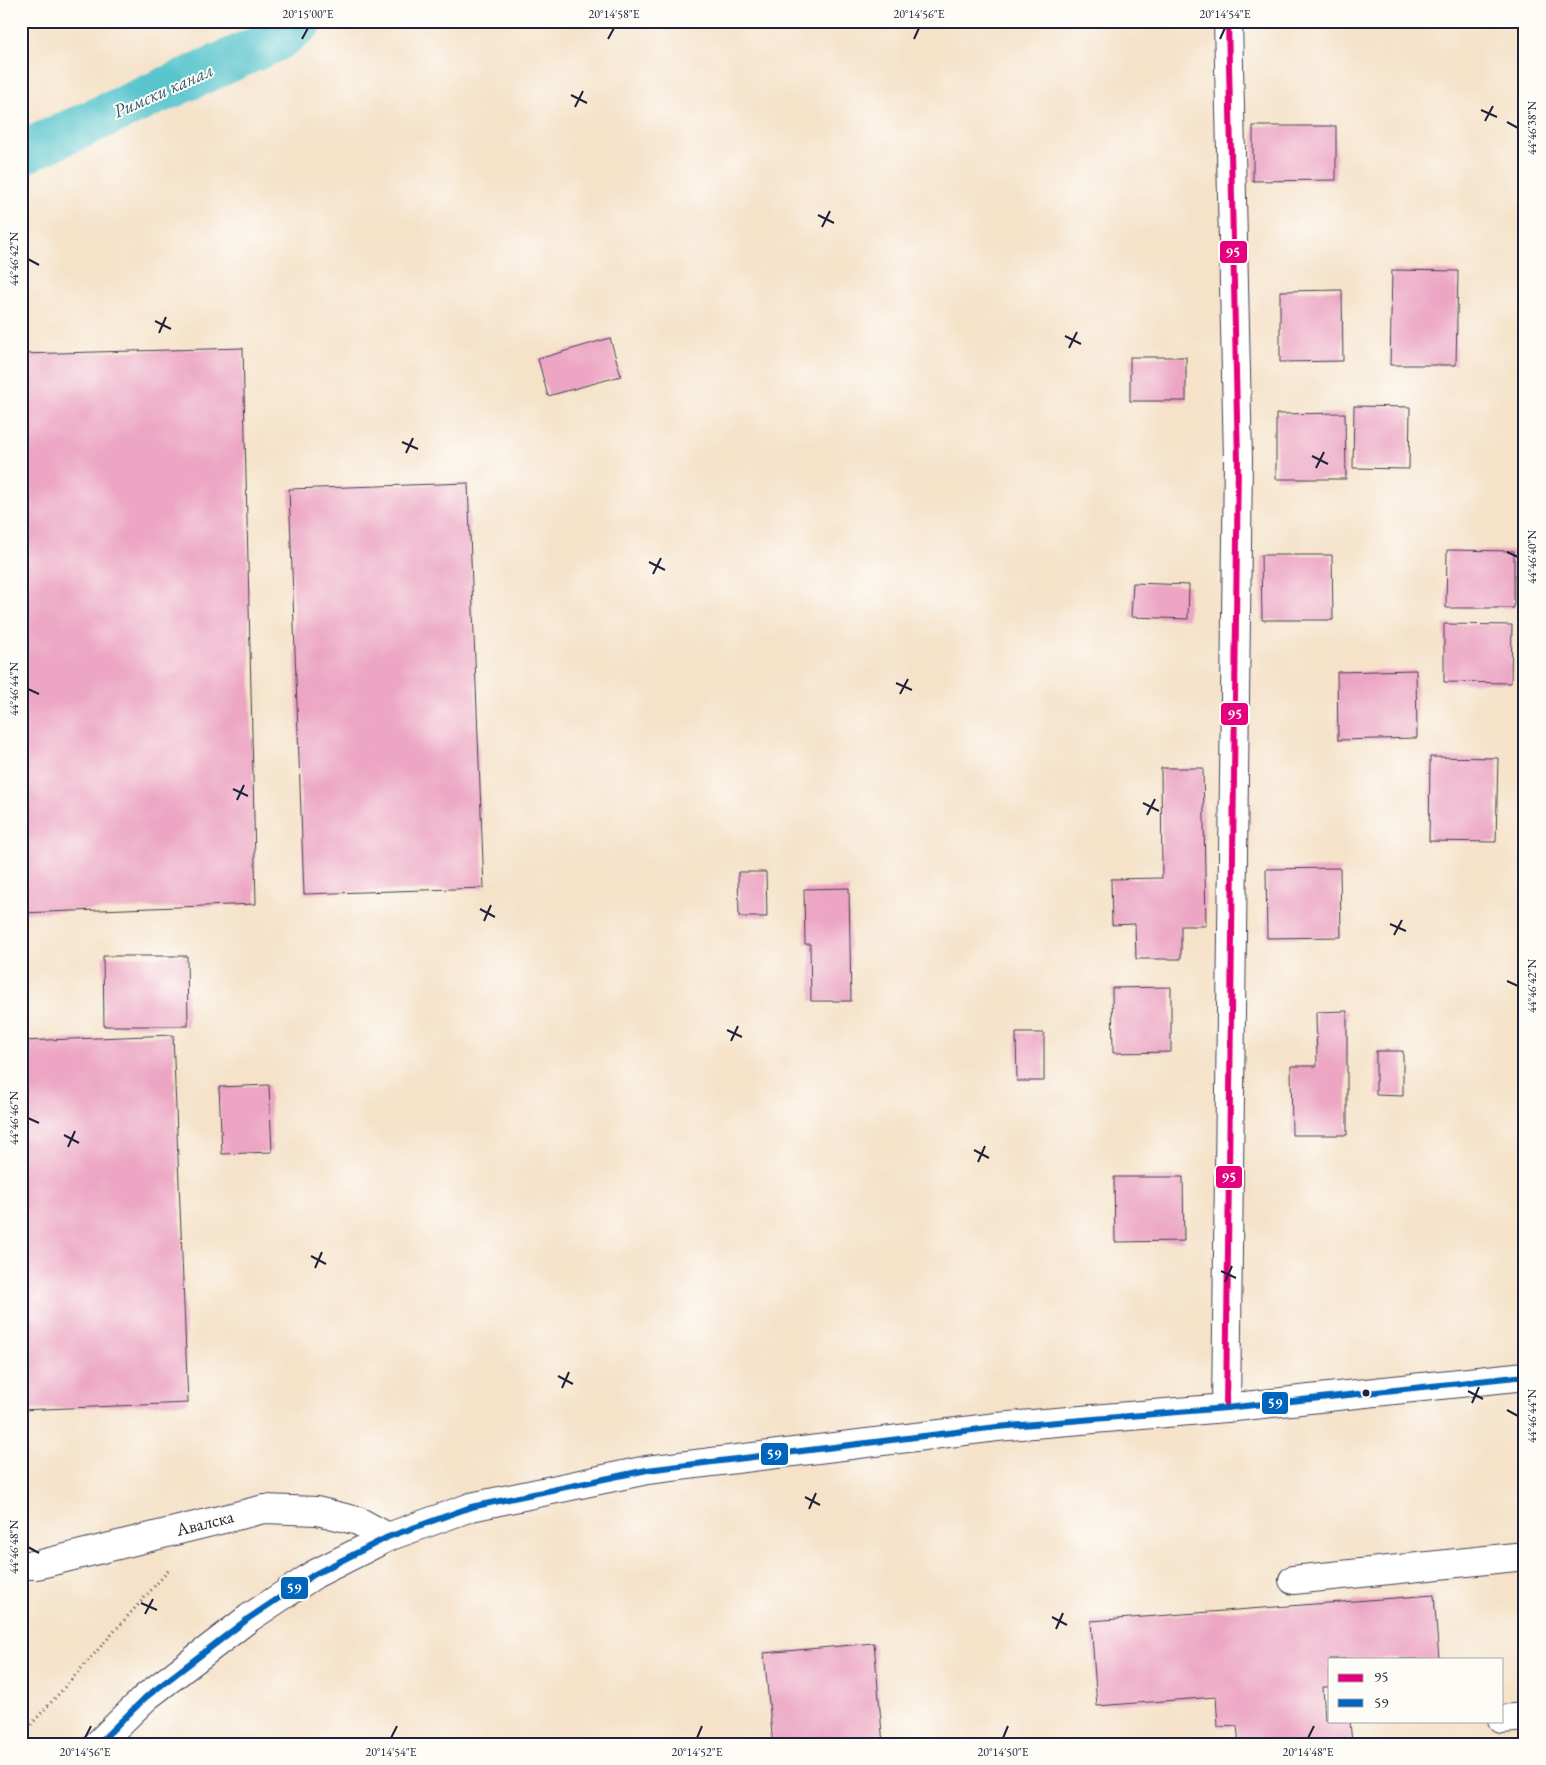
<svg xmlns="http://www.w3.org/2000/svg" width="1546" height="1765" viewBox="0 0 1546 1765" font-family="'EB Garamond',serif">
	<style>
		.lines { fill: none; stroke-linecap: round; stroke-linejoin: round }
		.canal { stroke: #58c5ce; stroke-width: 44 }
		.building { fill: #eca5c3 }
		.minor-casing { stroke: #423f50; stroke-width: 30 }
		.major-casing { stroke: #423f50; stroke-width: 30 }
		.path { stroke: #423f50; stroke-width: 3; stroke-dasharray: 1 4; stroke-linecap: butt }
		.minor { stroke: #fff; stroke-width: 28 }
		.major { stroke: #fff; stroke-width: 28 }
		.bus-1-casing { stroke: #fdfcf7; stroke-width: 10 }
		.bus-2-casing { stroke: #fdfcf7; stroke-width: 10 }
		.bus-1 { stroke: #e5007d; stroke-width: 6 }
		.bus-2 { stroke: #0065bd; stroke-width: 6 }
		.ticks { fill: none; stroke: #22223b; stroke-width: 2 }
		.bus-dot { fill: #22223b; stroke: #fdfcf7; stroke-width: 2 }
		.labels { text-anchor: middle; stroke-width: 4; stroke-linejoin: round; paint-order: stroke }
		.street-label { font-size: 18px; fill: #22223b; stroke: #fdfcf7 }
		.water-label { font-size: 19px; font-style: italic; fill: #355b6e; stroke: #fdfcf7 }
		.line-badge { stroke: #fdfcf7; stroke-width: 2 }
		.badge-label { font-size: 14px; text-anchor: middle; font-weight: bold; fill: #fff }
		.neatline { fill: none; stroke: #22223b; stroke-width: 2 }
		.ticks-label { font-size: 12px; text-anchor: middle; fill: #22223b }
	</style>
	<rect width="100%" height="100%" fill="#fdfcf7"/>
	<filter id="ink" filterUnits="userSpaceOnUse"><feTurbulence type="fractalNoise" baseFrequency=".02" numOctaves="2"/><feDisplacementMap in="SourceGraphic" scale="10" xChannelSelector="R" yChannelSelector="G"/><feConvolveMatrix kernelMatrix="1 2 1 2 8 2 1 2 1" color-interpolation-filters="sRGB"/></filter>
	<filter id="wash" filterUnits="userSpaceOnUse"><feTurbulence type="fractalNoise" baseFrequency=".0096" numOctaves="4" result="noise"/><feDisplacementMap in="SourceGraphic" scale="20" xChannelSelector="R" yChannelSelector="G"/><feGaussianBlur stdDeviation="1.12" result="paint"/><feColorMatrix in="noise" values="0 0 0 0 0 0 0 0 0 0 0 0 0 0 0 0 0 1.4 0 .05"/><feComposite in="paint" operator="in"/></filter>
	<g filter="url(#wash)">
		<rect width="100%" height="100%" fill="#f5e2c9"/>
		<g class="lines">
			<path class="canal" d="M 21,153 L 278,39 L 301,21"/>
		</g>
		<g id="blocks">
			<g class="building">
				<path d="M 1253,126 L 1336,126 L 1336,180 L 1253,181 Z"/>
				<path d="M 1392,270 L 1458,271 L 1456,365 L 1390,365 Z"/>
				<path d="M 1342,290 L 1343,361 L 1280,362 L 1280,291 Z"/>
				<path d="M 610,338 L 621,376 L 548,396 L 538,359 Z"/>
				<path d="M 243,348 L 256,904 L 21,913 L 21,354 Z"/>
				<rect x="1130" y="357" width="56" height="44"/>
				<path d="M 1354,406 L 1410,407 L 1409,469 L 1353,468 Z"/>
				<path d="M 1345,413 L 1346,479 L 1276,479 L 1276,414 Z"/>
				<path d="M 468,483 L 484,888 L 304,894 L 289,489 Z"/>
				<path d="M 1447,550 L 1514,551 L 1514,608 L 1446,608 Z"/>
				<path d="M 1261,555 L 1332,555 L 1333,620 L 1262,620 Z"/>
				<path d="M 1133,583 L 1189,585 L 1188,619 L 1131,617 Z"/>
				<path d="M 1444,624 L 1512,625 L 1511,683 L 1444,682 Z"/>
				<path d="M 1416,670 L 1417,738 L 1338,740 L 1337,672 Z"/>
				<path d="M 1430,757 L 1498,758 L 1496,842 L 1429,841 Z"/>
				<path d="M 1161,768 L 1203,768 L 1206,926 L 1181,926 L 1181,959 L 1136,959 L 1135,924 L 1112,925 L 1111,879 L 1162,878 Z"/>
				<path d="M 1340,868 L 1341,937 L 1267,938 L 1266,869 Z"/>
				<path d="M 738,872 L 766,872 L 767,917 L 739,917 Z"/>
				<path d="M 849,888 L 851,1001 L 811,1001 L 810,944 L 805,944 L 804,889 Z"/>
				<path d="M 103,956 L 187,956 L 188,1026 L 104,1026 Z"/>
				<path d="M 1171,987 L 1171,1052 L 1113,1053 L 1112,988 Z"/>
				<path d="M 1347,1011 L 1347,1135 L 1292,1135 L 1291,1066 L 1317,1066 L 1316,1012 Z"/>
				<path d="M 1016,1033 L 1044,1033 L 1044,1081 L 1017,1081 Z"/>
				<path d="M 173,1035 L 188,1403 L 21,1410 L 21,1041 Z"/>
				<path d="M 1376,1051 L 1403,1051 L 1403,1096 L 1376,1095 Z"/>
				<path d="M 269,1085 L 272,1152 L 222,1154 L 219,1087 Z"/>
				<path d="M 1114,1177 L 1183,1177 L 1184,1241 L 1115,1242 Z"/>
				<path d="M 1434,1595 L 1439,1659 L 1330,1659 L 1330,1687 L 1323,1687 L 1325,1720 L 1330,1719 L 1330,1721 L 1350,1721 L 1352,1744 L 1239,1744 L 1237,1726 L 1218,1727 L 1216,1697 L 1097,1706 L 1091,1621 Z"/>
				<path d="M 874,1643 L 883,1744 L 773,1744 L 764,1653 Z"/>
			</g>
		</g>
	</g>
	<g filter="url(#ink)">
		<use href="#blocks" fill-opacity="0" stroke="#423f50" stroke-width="1"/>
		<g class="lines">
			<g class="minor-casing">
				<g id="minor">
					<path d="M 1226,1408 L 1238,460 L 1228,21"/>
					<path d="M 21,1565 L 37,1565 L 264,1509 L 317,1511 L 358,1521 L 388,1537"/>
					<path d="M 1293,1580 L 1525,1556"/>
					<path d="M 1502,1719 L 1525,1717"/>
				</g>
			</g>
			<g class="major-casing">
				<path id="major" d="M 98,1744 L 146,1697 L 249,1618 L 315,1574 L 388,1537 L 471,1507 L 647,1470 L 997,1427 L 1226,1408 L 1525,1376"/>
			</g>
			<path class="path" d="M 21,1736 L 169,1570"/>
			<use href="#minor" class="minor"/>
			<use href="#major" class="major"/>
			<g class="bus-1-casing">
				<path id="bus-1" d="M 1226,1408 L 1238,460 L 1228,21"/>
			</g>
			<g class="bus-2-casing">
				<path id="bus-2" d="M 98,1744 L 146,1697 L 249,1618 L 315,1574 L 388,1537 L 471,1507 L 647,1470 L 997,1427 L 1226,1408 L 1525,1376"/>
			</g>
			<use href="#bus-1" class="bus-1"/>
			<use href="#bus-2" class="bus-2"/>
		</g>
	</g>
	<path class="ticks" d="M 302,39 L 308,28M 608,39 L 614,28M 914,39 L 919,28M 1220,39 L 1225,28M 571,95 L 587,103M 575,107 L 583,91M 1481,110 L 1497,117M 1485,121 L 1493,106M 1507,122 L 1518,128M 818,215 L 834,223M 822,227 L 830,211M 28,259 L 39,265M 155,321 L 171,329M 159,333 L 166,317M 1065,336 L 1081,344M 1069,348 L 1077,332M 402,442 L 418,449M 406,453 L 413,438M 1312,456 L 1328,464M 1316,468 L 1324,452M 1507,552 L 1518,557M 649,562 L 665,570M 653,574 L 661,558M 896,683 L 912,690M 28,689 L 39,694M 900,694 L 908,679M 233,789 L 248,796M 237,800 L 244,785M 1143,803 L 1159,811M 1147,815 L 1155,799M 480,909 L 495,917M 484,921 L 491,905M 1390,924 L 1406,931M 1394,935 L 1402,920M 1507,981 L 1518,986M 727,1030 L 742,1037M 731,1041 L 738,1026M 28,1118 L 39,1123M 64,1135 L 79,1143M 68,1147 L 75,1131M 974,1150 L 989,1158M 978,1162 L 985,1146M 311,1256 L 326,1264M 315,1268 L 322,1252M 1221,1271 L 1236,1278M 1225,1282 L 1232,1266M 558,1376 L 573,1384M 562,1388 L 569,1372M 1468,1391 L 1483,1399M 1472,1403 L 1479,1387M 1507,1410 L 1518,1416M 805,1497 L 820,1505M 809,1509 L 816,1493M 28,1547 L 39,1553M 141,1603 L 157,1610M 145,1614 L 153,1599M 1052,1617 L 1067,1625M 1056,1629 L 1063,1613M 85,1738 L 91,1726M 391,1738 L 397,1726M 697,1738 L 702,1726M 1003,1738 L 1008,1726M 1308,1738 L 1314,1726"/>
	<circle class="bus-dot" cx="1366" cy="1393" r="4.5"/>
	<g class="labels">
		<g class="street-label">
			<text transform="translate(205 1523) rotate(-14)" y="6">Авалска</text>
		</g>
		<g class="water-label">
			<text transform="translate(163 90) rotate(-24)" y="7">Римски канал</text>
		</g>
	</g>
	<g class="line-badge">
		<rect x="1219" y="240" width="29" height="24" rx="5" fill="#e5007d"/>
		<rect x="1220" y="702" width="29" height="24" rx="5" fill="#e5007d"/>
		<rect x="1215" y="1165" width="28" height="24" rx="5" fill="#e5007d"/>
		<rect x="1261" y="1391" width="28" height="24" rx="5" fill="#0065bd"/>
		<rect x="760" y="1442" width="29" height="24" rx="5" fill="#0065bd"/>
		<rect x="280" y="1576" width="29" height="24" rx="5" fill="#0065bd"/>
	</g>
	<g class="badge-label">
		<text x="1233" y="257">95</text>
		<text x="1235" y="719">95</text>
		<text x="1229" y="1182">95</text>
		<text x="1275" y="1408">59</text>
		<text x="774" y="1459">59</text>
		<text x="294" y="1593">59</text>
	</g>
	<rect width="1546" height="1765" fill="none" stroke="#fdfcf7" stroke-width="55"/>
	<rect x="1328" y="1658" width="175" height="65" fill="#fdfcf7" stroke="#a5a5ac"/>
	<rect x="1338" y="1674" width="25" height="8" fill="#e5007d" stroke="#a5a5ac"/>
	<text x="1374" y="1682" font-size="15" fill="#22223b">95</text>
	<rect x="1338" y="1699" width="25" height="8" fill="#0065bd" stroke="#a5a5ac"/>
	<text x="1374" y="1708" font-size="15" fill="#22223b">59</text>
	<rect x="28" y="28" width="1490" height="1710" class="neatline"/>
	<g class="ticks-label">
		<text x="308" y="18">20°15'00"E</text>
		<text x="614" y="18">20°14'58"E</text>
		<text x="919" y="18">20°14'56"E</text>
		<text x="1225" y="18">20°14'54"E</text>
		<text transform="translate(1532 128) rotate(-90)" y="4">44°46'38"N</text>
		<text transform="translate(14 259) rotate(-90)" y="4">44°46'42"N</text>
		<text transform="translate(1532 557) rotate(-90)" y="4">44°46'40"N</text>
		<text transform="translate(14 689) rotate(-90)" y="4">44°46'44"N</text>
		<text transform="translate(1532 986) rotate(-90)" y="4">44°46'42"N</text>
		<text transform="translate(14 1118) rotate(-90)" y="4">44°46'46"N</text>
		<text transform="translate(1532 1416) rotate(-90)" y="4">44°46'44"N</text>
		<text transform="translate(14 1547) rotate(-90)" y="4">44°46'48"N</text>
		<text x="85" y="1756">20°14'56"E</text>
		<text x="391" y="1756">20°14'54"E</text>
		<text x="697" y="1756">20°14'52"E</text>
		<text x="1003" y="1756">20°14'50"E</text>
		<text x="1308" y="1756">20°14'48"E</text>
	</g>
</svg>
